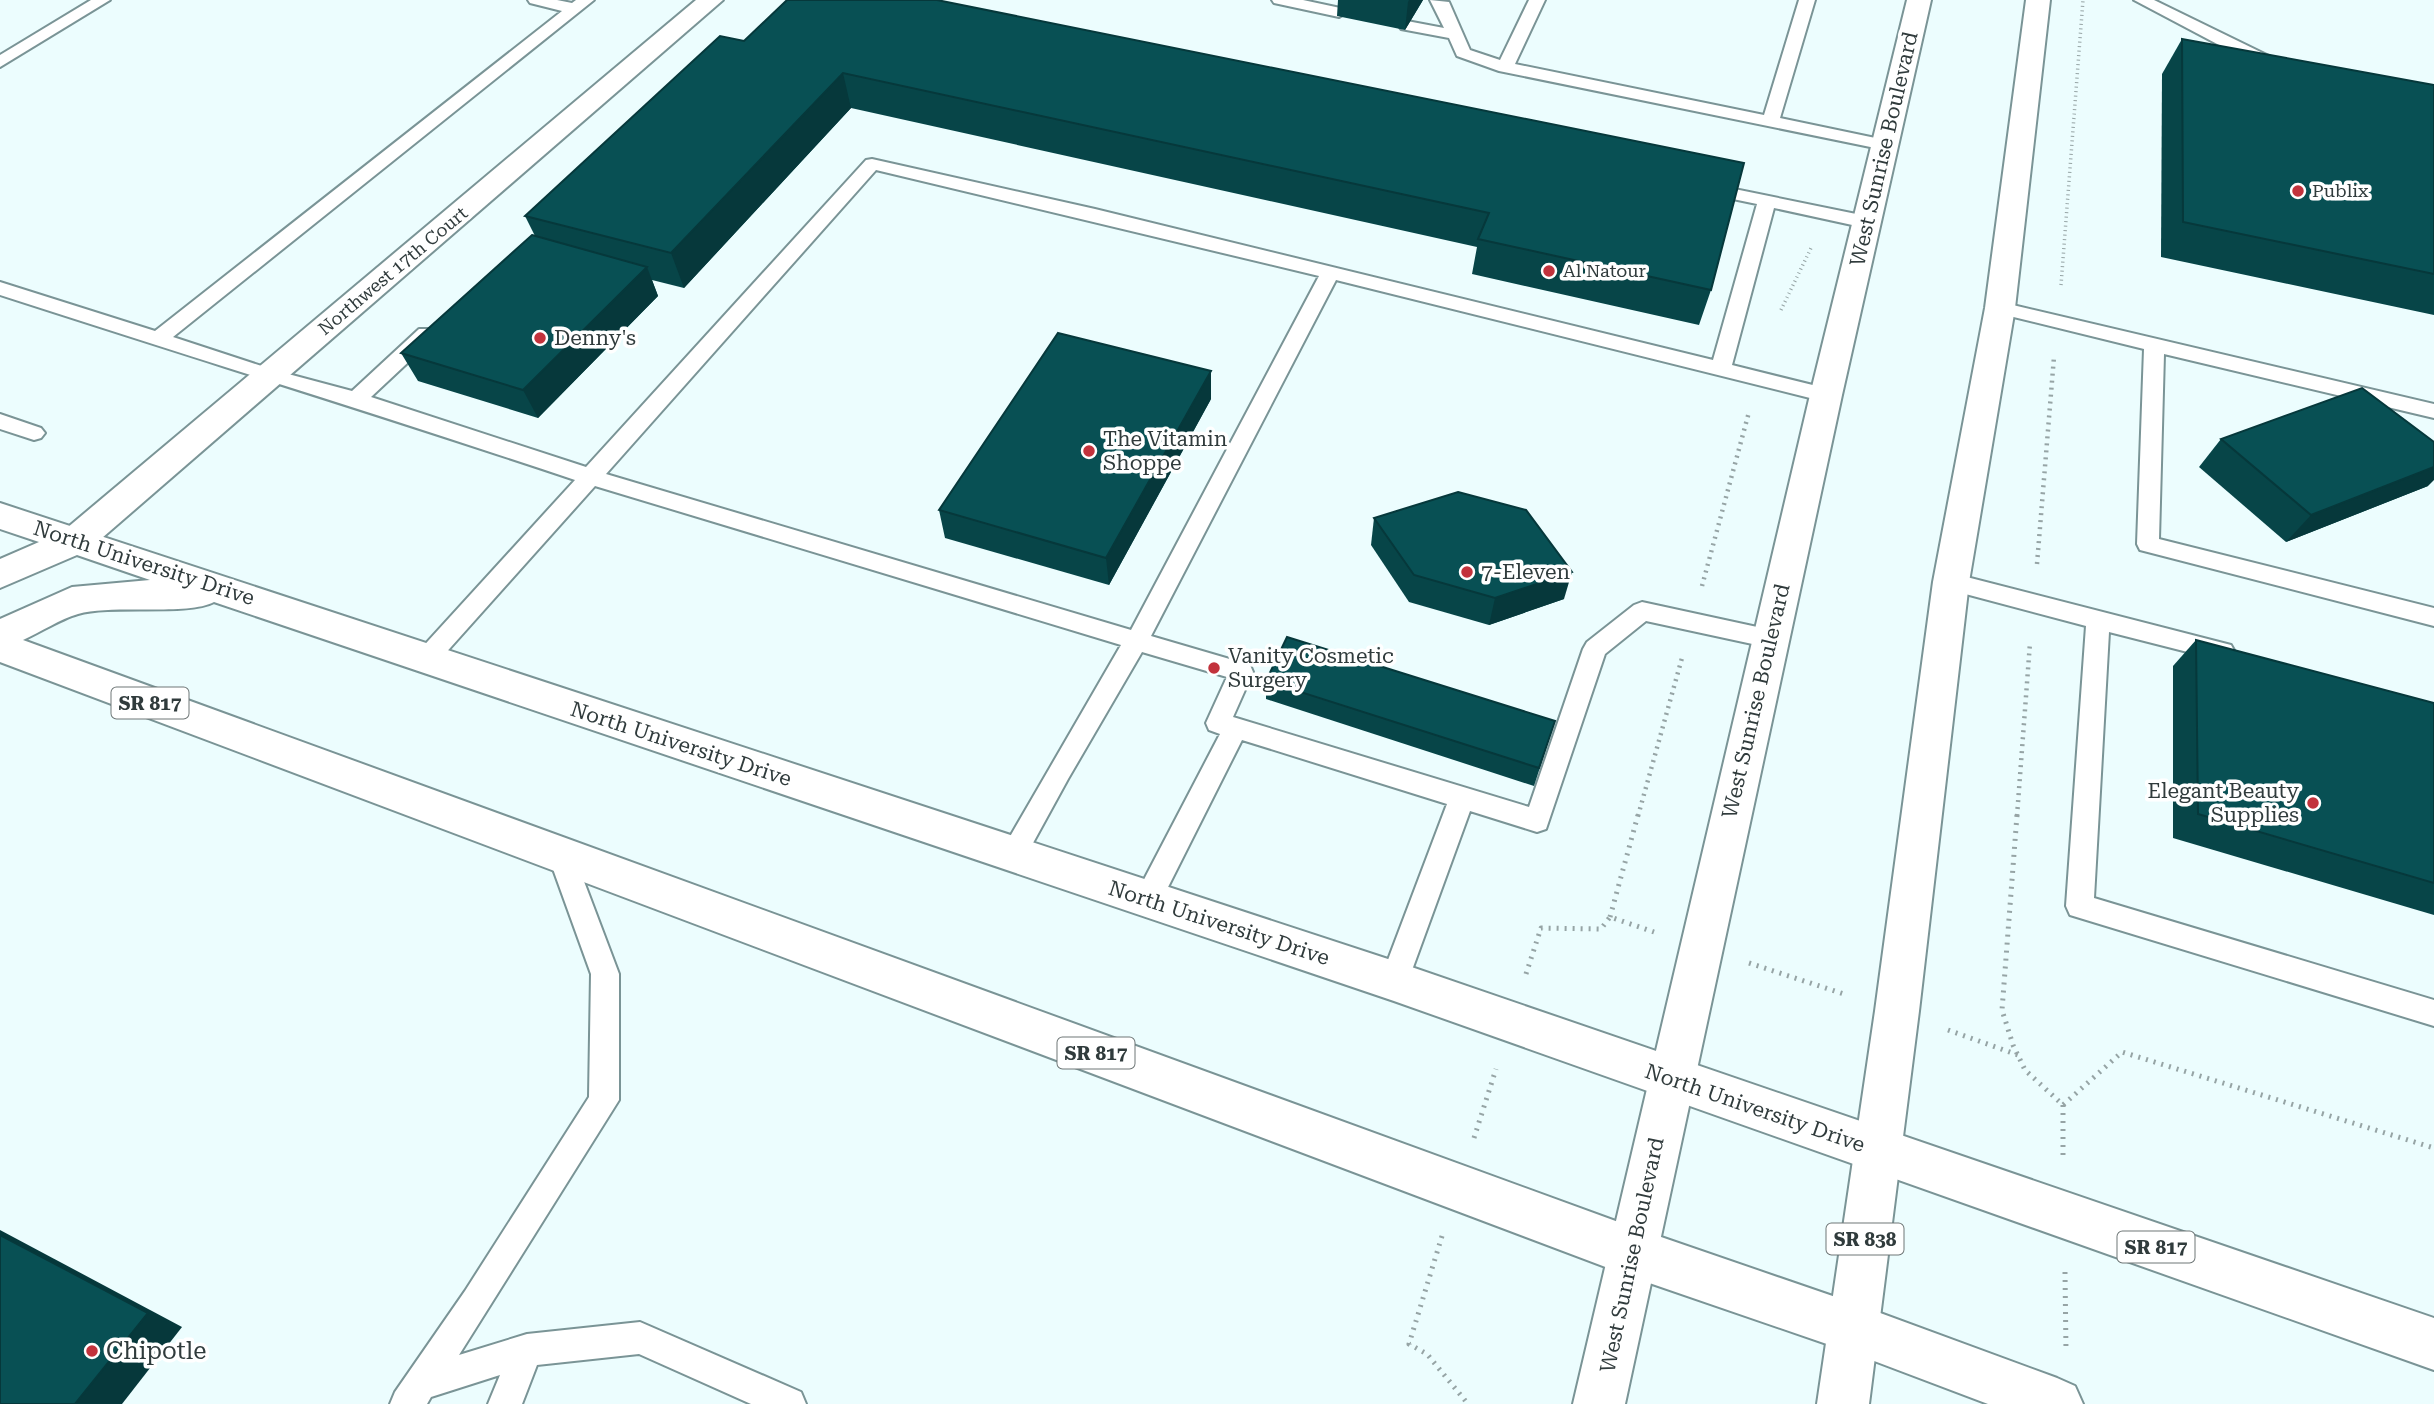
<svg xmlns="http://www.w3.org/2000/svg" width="2434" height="1404" viewBox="0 0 2434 1404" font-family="'Roboto Serif',serif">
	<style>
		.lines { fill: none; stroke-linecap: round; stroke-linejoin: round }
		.lane-casing { stroke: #7a9496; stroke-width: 4 }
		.street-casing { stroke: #7a9496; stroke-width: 4 }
		.primary-casing { stroke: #7a9496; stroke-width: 4 }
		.highway-casing { stroke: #7a9496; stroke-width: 4 }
		.path-far2 { stroke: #96a4a5; stroke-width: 3.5; stroke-dasharray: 1 3.5; stroke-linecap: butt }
		.path-far1 { stroke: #96a4a5; stroke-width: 4.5; stroke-dasharray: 2 5; stroke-linecap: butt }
		.path { stroke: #96a4a5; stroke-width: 5; stroke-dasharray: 2 6; stroke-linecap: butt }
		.lane { fill: #fff; fill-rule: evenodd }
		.street { fill: #fff; fill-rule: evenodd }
		.primary { fill: #fff; fill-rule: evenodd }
		.highway { fill: #fff; fill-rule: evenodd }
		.wall { fill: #074548 }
		.shaded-wall { fill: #06383b }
		.building { fill: #085054; stroke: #06383b; stroke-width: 2 }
		.poi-dot { fill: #c2323c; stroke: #fff; stroke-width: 2.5 }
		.labels { text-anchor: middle; stroke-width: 7; stroke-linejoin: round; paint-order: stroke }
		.far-poi-label { font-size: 18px; fill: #303b3c; stroke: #fff; text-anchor: start }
		.far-street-label { font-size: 18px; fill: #303b3c; stroke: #fff }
		.shield { fill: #fff; stroke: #6e7676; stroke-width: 2 }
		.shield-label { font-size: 19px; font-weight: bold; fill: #303b3c }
		.street-label { font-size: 21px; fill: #303b3c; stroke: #fff }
		.poi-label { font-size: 21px; fill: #303b3c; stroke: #fff; text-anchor: start }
		.near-poi-label { font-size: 24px; fill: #303b3c; stroke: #fff; text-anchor: start }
	</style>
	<rect width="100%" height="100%" fill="#ecfdfe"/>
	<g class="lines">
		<g class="lane-casing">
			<g id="lane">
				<path d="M 91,0 L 110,0 L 0,67 L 0,55 Z"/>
				<path d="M 528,0 L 557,0 L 572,3 L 576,0 L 594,0 L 173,337 L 277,371 L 352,391 L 419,329 L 433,329 L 436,334 L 433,339 L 371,397 L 586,467 L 866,160 L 872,159 L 1095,209 L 1713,360 L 1757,204 L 1699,192 L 1696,188 L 1699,184 L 1705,183 L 1866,216 L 1875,222 L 1866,228 L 1774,208 L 1732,365 L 1833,390 L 1836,395 L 1833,400 L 1826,402 L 1336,280 L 1151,636 L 1250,665 L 1253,672 L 1233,717 L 1529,807 L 1583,649 L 1587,642 L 1634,605 L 1642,602 L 1771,630 L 1779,632 L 1783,639 L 1779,646 L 1771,648 L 1646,621 L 1605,654 L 1546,829 L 1537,832 L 1470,811 L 1408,981 L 1404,990 L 1394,994 L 1384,990 L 1380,981 L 1447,804 L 1242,740 L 1158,907 L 1148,911 L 1138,907 L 1135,899 L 1138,891 L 1220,734 L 1209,730 L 1206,723 L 1227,677 L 1142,652 L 1068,779 L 1022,863 L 1013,867 L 1004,863 L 1000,855 L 1004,847 L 1121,645 L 595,486 L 434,666 L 426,668 L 418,666 L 414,659 L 418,652 L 575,480 C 384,416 191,357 0,295 L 0,282 L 155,331 L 562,11 L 530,3 ZM 876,170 L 1319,276 L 1131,630 L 606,474 Z"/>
				<path d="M 1272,0 L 1303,0 L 1345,9 L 1347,12 L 1339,17 L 1274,3 Z"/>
				<path d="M 1430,0 L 1449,2 L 1470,50 L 1500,60 L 1529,0 L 1545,0 L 1515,64 L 1764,115 L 1799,0 L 1815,0 L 1780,118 L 1885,140 L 1894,145 L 1885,150 L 1499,71 L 1457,56 L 1449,38 L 1401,29 L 1399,26 L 1407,21 L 1444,28 Z"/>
				<path d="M 2134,0 L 2154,0 L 2279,61 L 2271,66 L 2238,55 Z"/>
				<path d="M 2000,302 L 2434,404 L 2434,418 L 2164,354 L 2159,539 L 2434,608 L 2434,626 L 2140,550 L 2137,544 L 2144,349 L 1993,312 L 1990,308 L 1993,304 Z"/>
				<path d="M 0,414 L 41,428 L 45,433 L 41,438 L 34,440 L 0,429 Z"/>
				<path d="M 1951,573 L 2231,645 L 2235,652 L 2231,659 L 2223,661 L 2109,632 L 2094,898 L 2434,1000 L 2434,1026 L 2070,915 L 2066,906 L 2086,626 L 1943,588 L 1939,582 L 1943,576 Z"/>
				<path d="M 561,843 L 570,847 L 574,855 L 619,974 L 619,1100 L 459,1355 L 527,1334 L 640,1322 L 801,1392 L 806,1404 L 751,1404 L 639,1354 L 537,1365 L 522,1404 L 488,1404 L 500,1375 L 431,1397 L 427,1404 L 390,1404 L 395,1392 L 465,1291 L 589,1097 L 591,974 L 548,855 L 552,847 Z"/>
			</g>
		</g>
		<g class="street-casing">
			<path id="street" d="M 696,0 L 723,0 L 87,551 L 74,555 L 61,551 L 56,542 L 61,533 Z"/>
		</g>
		<g class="primary-casing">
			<path id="primary" d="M 0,503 L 1394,961 L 2434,1318 L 2434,1370 L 1394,1001 L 214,602 C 188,616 113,604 78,614 C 60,619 41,632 23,640 L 1632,1227 L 1853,1303 L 2057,1378 L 2075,1386 L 2083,1404 L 1988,1404 L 1853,1353 L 1632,1277 L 0,662 L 0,619 L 72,587 L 150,580 L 77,555 L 0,588 L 0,559 L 39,542 L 0,529 Z"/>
		</g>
		<g class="highway-casing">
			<g id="highway">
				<path d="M 1907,0 L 1931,0 L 1842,395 L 1625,1404 L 1573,1404 L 1810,395 Z"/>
				<path d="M 2026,0 L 2050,0 L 2015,308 L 1969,582 L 1919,1011 L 1869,1404 L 1817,1404 L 1875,1011 L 1933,582 L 1985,308 Z"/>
			</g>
		</g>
		<g class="path-far2">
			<path d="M 2061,285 L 2083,0"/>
			<path d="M 1781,310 L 1812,246"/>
		</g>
		<g class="path-far1">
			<path d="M 2037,564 L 2054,357"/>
			<path d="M 1702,586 L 1749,412"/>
			<path d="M 1638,816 L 1682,658"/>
			<path d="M 2017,816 L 2030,643"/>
		</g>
		<g class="path">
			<path d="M 2017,815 L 2002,1010 L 2013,1045 L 2025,1070 L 2063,1105 L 2122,1052 L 2434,1148"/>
			<path d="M 1610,917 L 1638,815"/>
			<path d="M 1749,963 L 1847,995"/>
			<path d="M 1526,974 L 1541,928 L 1601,929 L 1610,917 L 1654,932"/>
			<path d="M 1948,1030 L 2018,1055"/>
			<path d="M 2063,1105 L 2063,1158"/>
			<path d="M 1474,1138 L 1496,1069"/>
			<path d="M 1442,1236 L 1409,1344 L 1427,1354 L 1468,1404"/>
			<path d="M 2065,1272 L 2066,1351"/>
		</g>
		<use href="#lane" class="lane"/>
		<use href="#street" class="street"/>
		<use href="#primary" class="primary"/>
		<use href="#highway" class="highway"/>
	</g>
	<g class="wall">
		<path d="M 883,0 L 1711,290 L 1699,325 L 1472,274 L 1477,247 L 851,108 L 684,288 L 652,280 L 658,296 L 538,418 L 418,381 L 401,353 L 535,236 L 525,216 L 744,41 Z"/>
		<path d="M 1338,0 L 1423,0 L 1405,30 L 1337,16 Z"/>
		<path d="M 2182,39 L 2434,85 L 2434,315 L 2161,257 L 2162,74 Z"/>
		<path d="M 1211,399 L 1109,585 L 945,538 L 939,510 Z"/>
		<path d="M 2221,439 L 2428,486 L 2286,542 L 2199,467 Z"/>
		<path d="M 1374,518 L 1564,599 L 1489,625 L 1409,602 L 1371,545 Z"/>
		<path d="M 2196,640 L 2434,703 L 2434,915 L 2173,838 L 2173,666 Z"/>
		<path d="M 1266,681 L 1555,721 L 1534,786 L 1266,699 Z"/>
	</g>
	<g class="shaded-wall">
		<path d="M 1409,0 L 1423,0 L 1405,30 L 1408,2 Z"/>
		<path d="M 843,73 L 851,108 L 684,288 L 671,253 Z"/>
		<path d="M 647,267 L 658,296 L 538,418 L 523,390 Z"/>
		<path d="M 1211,371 L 1211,399 L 1109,585 L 1106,558 Z"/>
		<path d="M 2434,467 L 2434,480 L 2428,486 L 2286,542 L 2311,515 Z"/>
		<path d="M 1572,572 L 1564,599 L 1489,625 L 1495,598 Z"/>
		<path d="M 0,1230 L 182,1327 L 122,1404 L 75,1404 L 0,1235 Z"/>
	</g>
	<g class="building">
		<path d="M 787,0 L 937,0 L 1744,163 L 1711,290 L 1478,239 L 1489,213 L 843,73 L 671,253 L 525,216 L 720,36 L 744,41 Z"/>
		<path d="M 2182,39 L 2434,85 L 2434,274 L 2183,222 Z"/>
		<path d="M 532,235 L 647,267 L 523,390 L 401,353 Z"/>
		<path d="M 1058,333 L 1211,371 L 1106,558 L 939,510 Z"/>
		<path d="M 2362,388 L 2434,442 L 2434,467 L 2311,515 L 2221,439 Z"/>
		<path d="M 1458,492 L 1526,510 L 1572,572 L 1495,598 L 1414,575 L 1374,518 Z"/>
		<path d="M 1287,637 L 1555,721 L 1539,768 L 1266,681 Z"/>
		<path d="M 2196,640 L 2434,703 L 2434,883 L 2198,814 Z"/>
		<path d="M 0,1235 L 148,1313 L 75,1404 L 0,1404 Z"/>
	</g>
	<g class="poi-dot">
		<circle cx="2298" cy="191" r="7"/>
		<circle cx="1549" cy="271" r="7"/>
		<circle cx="540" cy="338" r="7"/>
		<circle cx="1089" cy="451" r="7"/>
		<circle cx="1467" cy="572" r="7"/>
		<circle cx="1214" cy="668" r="7"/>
		<circle cx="2313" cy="803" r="7"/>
		<circle cx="92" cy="1351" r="7"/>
	</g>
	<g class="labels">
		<g class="far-poi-label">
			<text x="2312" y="197">Publix</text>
			<text x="1563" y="277">Al Natour</text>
		</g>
		<g class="far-street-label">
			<text transform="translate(393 271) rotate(-40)" y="6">Northwest 17th Court</text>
		</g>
		<g class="shield">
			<rect x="111.5" y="687.5" width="77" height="31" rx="5"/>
			<rect x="1057.5" y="1037.5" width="77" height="31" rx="5"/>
			<rect x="1826.5" y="1223.5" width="77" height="31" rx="5"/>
			<rect x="2117.5" y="1231.5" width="77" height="31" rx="5"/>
		</g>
		<g class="shield-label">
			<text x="150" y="710">SR 817</text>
			<text x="1096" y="1060">SR 817</text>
			<text x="1865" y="1246">SR 838</text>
			<text x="2156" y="1254">SR 817</text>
		</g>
		<g class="street-label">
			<text transform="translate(1884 149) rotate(-77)" y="7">West Sunrise Boulevard</text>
			<text transform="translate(144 563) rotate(18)" y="7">North University Drive</text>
			<text transform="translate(1756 701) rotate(-77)" y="7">West Sunrise Boulevard</text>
			<text transform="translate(681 744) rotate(18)" y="7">North University Drive</text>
			<text transform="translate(1219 923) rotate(18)" y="7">North University Drive</text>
			<text transform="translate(1755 1108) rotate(19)" y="7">North University Drive</text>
			<text transform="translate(1632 1255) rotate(-78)" y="7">West Sunrise Boulevard</text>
		</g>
		<g class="poi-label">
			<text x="554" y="345">Denny's</text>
			<text x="1103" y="446">The Vitamin<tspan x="1103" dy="24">Shoppe</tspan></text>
			<text x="1481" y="579">7-Eleven</text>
			<text x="1228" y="663">Vanity Cosmetic<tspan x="1228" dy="24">Surgery</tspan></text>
			<text x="2299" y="798" text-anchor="end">Elegant Beauty<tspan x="2299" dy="24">Supplies</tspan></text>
		</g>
		<g class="near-poi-label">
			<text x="106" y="1359">Chipotle</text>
		</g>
	</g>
</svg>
